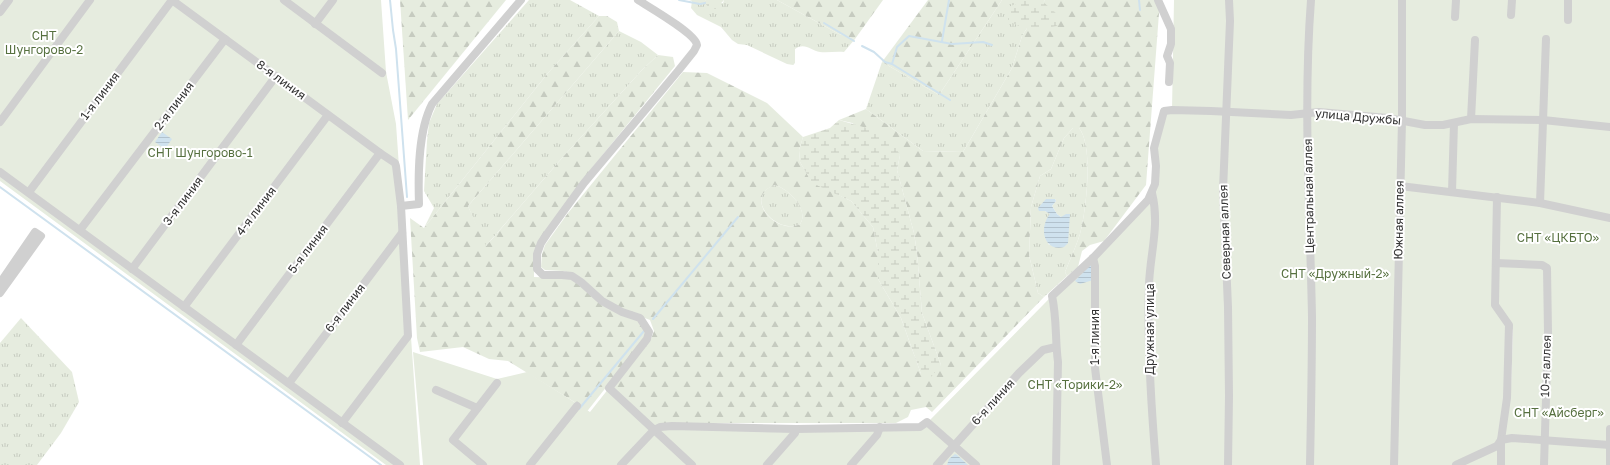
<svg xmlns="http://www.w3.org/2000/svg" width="1610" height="465" viewBox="0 0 1610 465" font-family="'Golos Text',sans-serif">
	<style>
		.grass { fill: url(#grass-tufts); fill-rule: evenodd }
		.forest { fill: url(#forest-firs); fill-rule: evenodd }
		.wetland { fill: url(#wetland-marsh) }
		.garden { fill: #e6ecdf; fill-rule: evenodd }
		.water { fill: url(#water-rules) }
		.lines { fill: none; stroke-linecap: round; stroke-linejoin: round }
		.stream { stroke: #cfe2ee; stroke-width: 2 }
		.minor { stroke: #d0d0d0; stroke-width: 8 }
		.labels { text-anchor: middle; stroke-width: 4; stroke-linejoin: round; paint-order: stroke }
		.park-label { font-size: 12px; fill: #56703f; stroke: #fff }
		.street-label { font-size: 12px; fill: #333; stroke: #fff }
	</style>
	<defs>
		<pattern id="grass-tufts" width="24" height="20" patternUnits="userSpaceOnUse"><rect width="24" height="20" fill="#e6ecdf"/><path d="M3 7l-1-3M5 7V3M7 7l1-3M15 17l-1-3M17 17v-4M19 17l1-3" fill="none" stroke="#c6cbc0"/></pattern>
		<pattern id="forest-firs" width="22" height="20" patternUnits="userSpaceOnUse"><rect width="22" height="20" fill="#e6ecdf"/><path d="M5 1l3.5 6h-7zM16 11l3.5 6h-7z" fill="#c6cbc0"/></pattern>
		<pattern id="wetland-marsh" width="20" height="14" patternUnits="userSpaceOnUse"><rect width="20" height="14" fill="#e6ecdf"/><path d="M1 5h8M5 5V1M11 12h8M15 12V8" fill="none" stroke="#c6cbc0"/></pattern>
		<pattern id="water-rules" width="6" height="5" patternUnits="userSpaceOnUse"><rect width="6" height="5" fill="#cfe2ee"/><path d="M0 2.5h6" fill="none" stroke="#b2c2cd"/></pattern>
	</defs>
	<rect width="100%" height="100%" fill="#fff"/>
	<g class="grass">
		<path d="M 529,0 L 570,0 L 599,16 L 548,73 L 424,228 L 434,208 L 424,191 L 427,141 L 429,123 L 437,104 Z"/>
		<path d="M 689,0 L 706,0 L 705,3 L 723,3 L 724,0 L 777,0 L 839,34 L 855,39 L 844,52 C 836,51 828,53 820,52 C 811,51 805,42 795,49 L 795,63 L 793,65 L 787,64 L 747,45 L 738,44 L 732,40 L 721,27 L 697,15 L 691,8 L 692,1 Z"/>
		<path d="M 1002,0 L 1045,0 L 1022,36 L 1012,68 L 963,152 L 923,151 L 866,109 L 882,62 L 939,95 Z"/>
		<path d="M 619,31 L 641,42 L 658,55 L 642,70 L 562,158 L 485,247 L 468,206 Z"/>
		<path d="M 1073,128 L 1079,128 C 1094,146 1086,212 1080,234 C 1076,247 1070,259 1065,272 L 1067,276 L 1044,297 L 1038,293 L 1029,255 L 1031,207 L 1040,176 L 1051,169 L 1064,138 ZM 1055,199 L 1056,201 L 1052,206 L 1057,214 L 1069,223 L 1068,232 L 1049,245 C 1043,233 1045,225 1050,214 L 1045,211 Z"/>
		<path d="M 774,185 C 787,187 810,210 800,224 C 778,236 742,198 774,185 Z"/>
		<path d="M 21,318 L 72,372 L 79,402 L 61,433 L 37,465 L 0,465 L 0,343 Z"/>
	</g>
	<g class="forest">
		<path d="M 400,0 L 506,0 L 408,120 Z"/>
		<path d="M 777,0 L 883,0 L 855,39 L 839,34 Z"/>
		<path d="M 928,0 L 1002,0 L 939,95 L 882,62 Z"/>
		<path d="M 1045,0 L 1160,0 L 1146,185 L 1104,241 L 1090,245 L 1082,251 L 1078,267 L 1067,276 L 1065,272 C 1070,259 1076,247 1080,234 C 1086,212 1094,146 1079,128 L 1073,128 L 1064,138 L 1051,169 L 1040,176 L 1031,207 L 1029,255 L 1038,293 L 1044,297 L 932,412 L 926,407 L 911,410 L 908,417 L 896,423 L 672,423 L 654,426 L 613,387 L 651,339 L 654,331 L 650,320 L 615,307 L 573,273 L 563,271 L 545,270 L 541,267 L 542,254 L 545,245 L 568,213 L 683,72 L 707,73 L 767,103 L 803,137 L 799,150 L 800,162 L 812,182 L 851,201 L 873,227 L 878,253 L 878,279 L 901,318 L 921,374 L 941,365 L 922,313 L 917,253 L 914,233 L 897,170 L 900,155 L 852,123 L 839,120 L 866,109 L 923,151 L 963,152 L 1012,68 L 1022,36 ZM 774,185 C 787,187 810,210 800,224 C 778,236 742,199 774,185 Z"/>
		<path d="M 599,16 L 607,16 L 617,22 L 619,31 L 468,206 L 486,246 L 562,158 L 642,70 L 658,55 L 673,57 L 675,66 L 583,179 L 534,262 L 534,277 L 571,278 L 639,319 L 647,332 L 645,338 L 570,433 L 576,403 L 508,361 L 489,359 L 463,347 L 420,352 L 417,338 L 410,218 L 424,228 L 548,73 Z"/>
	</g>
	<g class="wetland">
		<path d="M 706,0 L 724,0 L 716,9 L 709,8 L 705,3 Z"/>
		<path d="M 1020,0 L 1041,0 L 1058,15 L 1060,20 L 1057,26 C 1038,30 1025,32 1008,20 L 1008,7 L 1016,4 Z"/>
		<path d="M 839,120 L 877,131 L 893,143 L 900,155 L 897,170 L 914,233 L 917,253 L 922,313 L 941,365 L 931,377 L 921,374 L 901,318 L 878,279 L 878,253 L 873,227 L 851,201 L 812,183 L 800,162 L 799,150 L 803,137 L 830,128 Z"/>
	</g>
	<g class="garden">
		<path d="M 0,0 L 381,0 L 386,72 L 396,124 L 420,465 L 386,465 L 0,181 Z"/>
		<path d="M 1174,0 L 1402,0 L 1406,21 L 1406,0 L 1610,0 L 1610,465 L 423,465 L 413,352 L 497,379 L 527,372 L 590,412 L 609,388 L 654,430 L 920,427 L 930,420 L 1152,194 L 1154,148 L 1164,111 L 1172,110 ZM 1509,326 L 1513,330 L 1511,388 L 1507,422 Z"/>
	</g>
	<g class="water">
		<path d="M 162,132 L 172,139 L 165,149 L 155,142 Z"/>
		<path d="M 1046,199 L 1055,199 L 1056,201 L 1052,206 L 1057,214 L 1061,217 L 1066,214 L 1070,214 L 1068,243 L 1064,247 C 1043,252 1039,227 1050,214 L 1045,211 L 1039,211 L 1038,208 Z"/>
		<path d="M 1090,265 L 1092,265 L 1093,280 L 1080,284 L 1075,281 Z"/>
		<path d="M 955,454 L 957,455 L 968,465 L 947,465 L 949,459 Z"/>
	</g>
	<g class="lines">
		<g class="stream">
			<path d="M 390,0 L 393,30 L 396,49 L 407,197"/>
			<path d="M 679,0 L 700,4 L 705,3"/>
			<path d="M 1139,0 L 1140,10"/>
			<path d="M 824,23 L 854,41"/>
			<path d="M 942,41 L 949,0"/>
			<path d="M 862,46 L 874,52 L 885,62 L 892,64 L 950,100"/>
			<path d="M 892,64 L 897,47 L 909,36 L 952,44 L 983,42 L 992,45"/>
			<path d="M 0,187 L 381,465"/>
			<path d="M 653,319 L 738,217"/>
			<path d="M 579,409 L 644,331"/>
		</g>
		<g class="minor">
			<path d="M 284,0 L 382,73"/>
			<path d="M 638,0 C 649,7 696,34 697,45 L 694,51 L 678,71 L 584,183 L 547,234 L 541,243 L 537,254 L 537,269 L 543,275 L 562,275 L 572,276 L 581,282 L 602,301 L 622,312 L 640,318 L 649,332 L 647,339 L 609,388 L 692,465"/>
			<path d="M 1158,0 L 1171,29 L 1171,44 L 1167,56 L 1170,63 L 1169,82"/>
			<path d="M 0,12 L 9,0"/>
			<path d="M 1511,15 L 1512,0"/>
			<path d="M 1455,17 L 1456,0"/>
			<path d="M 1568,20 L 1568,0"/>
			<path d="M 315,24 L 333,0"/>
			<path d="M 1471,119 L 1475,40"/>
			<path d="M 0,122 L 90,0"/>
			<path d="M 0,172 L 400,465"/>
			<path d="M 1400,186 L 1540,203 L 1610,218"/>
			<path d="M 29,192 L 172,0 L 380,153 L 395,163 L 396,166 L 401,206 L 408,336 L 342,423"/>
			<path d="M 1452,192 L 1454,123"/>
			<path d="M 1152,193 C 1160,226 1150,253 1149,285 C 1147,345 1151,405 1156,465"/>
			<path d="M 1497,197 L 1495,305 L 1509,325 L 1507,398 L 1501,440 L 1501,465"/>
			<path d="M 1540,203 L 1546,39"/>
			<path d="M 401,206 L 419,204 C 418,174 418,131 432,104 L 521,0"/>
			<path d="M 80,230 L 225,39"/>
			<path d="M 1093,258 L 1095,266 L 1095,368 L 1107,465"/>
			<path d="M 1496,263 L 1542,265 L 1547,268 L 1548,332 L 1544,465"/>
			<path d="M 132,269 L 276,76"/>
			<path d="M 0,283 L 35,232 L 41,236 L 0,293"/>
			<path d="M 184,307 L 328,115"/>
			<path d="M 236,345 L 380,153"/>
			<path d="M 289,383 L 402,233"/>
			<path d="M 436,390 L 477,408"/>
			<path d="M 483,465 L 453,440 L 497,383"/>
			<path d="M 530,465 L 577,406"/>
			<path d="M 621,465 L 654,430 L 660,427 L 672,426 L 796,429 L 920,427 L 927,422 L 976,465"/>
			<path d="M 767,465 L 795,433 L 796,429"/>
			<path d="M 851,465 L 877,435 L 880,427"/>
			<path d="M 937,465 L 1019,373 L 1043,350 L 1056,347"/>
			<path d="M 1056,465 L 1058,362 C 1055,340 1057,318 1052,296 L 1093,258 L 1148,200 L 1155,184 L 1156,166 L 1154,148 L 1164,111 L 1172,110 L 1211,111 L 1291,115 L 1319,112 L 1388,118 L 1425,125 L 1443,125 L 1471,119 L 1543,120 L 1610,127"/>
			<path d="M 1228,465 L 1229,396 L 1228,307 L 1223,190 L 1230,21 L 1229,0"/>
			<path d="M 1310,465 C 1311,416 1312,366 1312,317 C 1310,211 1303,105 1311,0"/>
			<path d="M 1394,465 L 1402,121 L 1402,0"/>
			<path d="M 1456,465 L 1497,446 L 1501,440 L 1512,438 L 1610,445"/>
			<path d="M 1610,465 L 1610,429"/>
		</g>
	</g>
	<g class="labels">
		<g class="park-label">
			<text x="44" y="40">СНТ<tspan x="44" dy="14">Шунгорово-2</tspan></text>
			<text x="200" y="157">СНТ Шунгорово-1</text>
			<text x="1558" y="242">СНТ «ЦКБТО»</text>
			<text x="1335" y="278">СНТ «Дружный-2»</text>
			<text x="1075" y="389">СНТ «Торики-2»</text>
			<text x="1559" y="417">СНТ «Айсберг»</text>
		</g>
		<g class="street-label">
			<text transform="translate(281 80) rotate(36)" y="4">8-я линия</text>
			<text transform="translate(100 96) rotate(-53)" y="4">1-я линия</text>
			<text transform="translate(174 106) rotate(-53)" y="4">2-я линия</text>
			<text transform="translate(1358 117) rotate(5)" y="4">улица Дружбы</text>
			<text transform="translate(1309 196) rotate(-91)" y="4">Центральная аллея</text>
			<text transform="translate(183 201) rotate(-53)" y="4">3-я линия</text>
			<text transform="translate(256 211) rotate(-53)" y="4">4-я линия</text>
			<text transform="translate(1399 220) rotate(-89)" y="4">Южная аллея</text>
			<text transform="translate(1225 232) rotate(-92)" y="4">Северная аллея</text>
			<text transform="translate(308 249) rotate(-53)" y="4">5-я линия</text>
			<text transform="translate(345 308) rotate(-53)" y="4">6-я линия</text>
			<text transform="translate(1150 329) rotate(-90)" y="4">Дружная улица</text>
			<text transform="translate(1095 337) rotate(-90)" y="4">1-я линия</text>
			<text transform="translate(1546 366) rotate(-88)" y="4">10-я аллея</text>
			<text transform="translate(993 402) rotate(-48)" y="4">6-я линия</text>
		</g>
	</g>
</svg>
